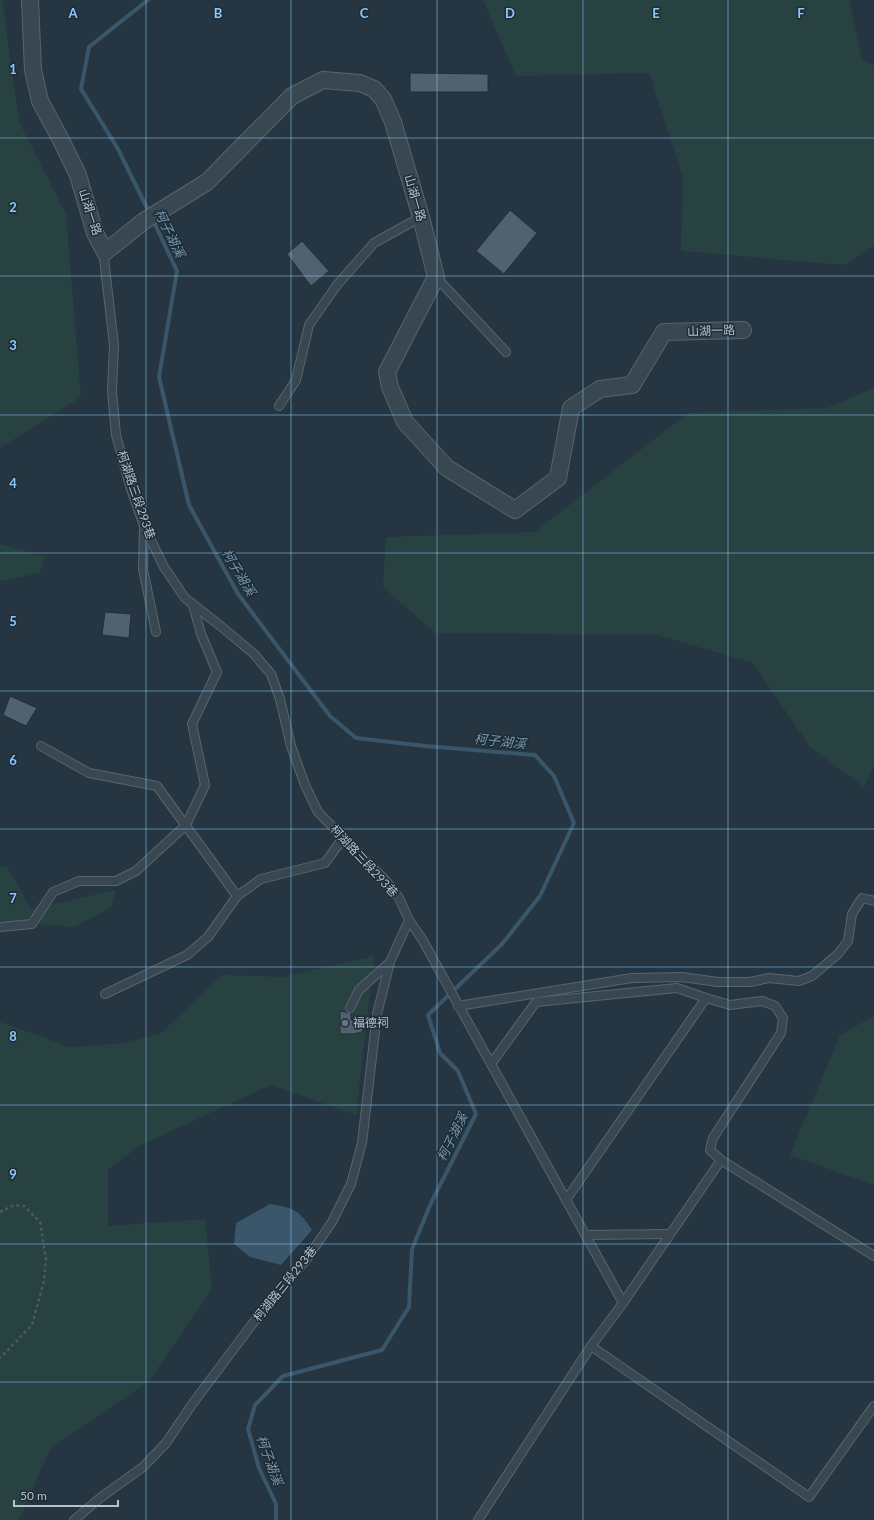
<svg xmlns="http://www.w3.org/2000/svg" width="874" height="1520" viewBox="0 0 874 1520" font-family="Lato,'Noto Sans TC',sans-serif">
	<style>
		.green { fill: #274241 }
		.water { fill: #3a566b }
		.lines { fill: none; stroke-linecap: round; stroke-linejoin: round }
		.stream { stroke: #3a566b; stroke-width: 4 }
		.building { fill: #50616f; stroke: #202e38 }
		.lane-casing { stroke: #57656e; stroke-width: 10 }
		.street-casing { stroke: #57656e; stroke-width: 18 }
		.path { stroke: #455e5d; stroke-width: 2.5; stroke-dasharray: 3 3; stroke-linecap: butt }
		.lane { stroke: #394751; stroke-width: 8 }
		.street { stroke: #394751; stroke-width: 16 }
		.grid { fill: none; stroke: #8cc8fb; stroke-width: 1; stroke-opacity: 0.55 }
		.worship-dot { fill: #6b7280; stroke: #1e2c36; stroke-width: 1.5 }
		.labels { text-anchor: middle; stroke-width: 3; stroke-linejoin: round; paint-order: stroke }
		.street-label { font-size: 12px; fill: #b6c2cb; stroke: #1e2c36 }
		.poi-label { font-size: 12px; fill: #b6c2cb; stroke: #1e2c36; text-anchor: start }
		.water-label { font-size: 13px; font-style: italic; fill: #7697af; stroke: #1e2c36 }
		.grid-label { font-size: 13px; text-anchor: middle; font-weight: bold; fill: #8cc8fb; stroke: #1e2c36; stroke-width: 3; stroke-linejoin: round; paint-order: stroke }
	</style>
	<rect width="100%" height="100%" fill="#253642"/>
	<g class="green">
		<path d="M 0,0 L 2,0 L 19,122 L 66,214 L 81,397 L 0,448 Z"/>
		<path d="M 483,0 L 849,0 L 862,59 L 874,66 L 874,245 L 845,265 L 681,251 L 683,177 L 649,73 L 516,76 Z"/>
		<path d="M 874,388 L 874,766 L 864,787 L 810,747 L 753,663 L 657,635 L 435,633 L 383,587 L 386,537 L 535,532 L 688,413 L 827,408 Z"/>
		<path d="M 0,544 L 45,557 L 40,573 L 0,581 Z"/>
		<path d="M 0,866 L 7,867 L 31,909 L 116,890 L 111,907 L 75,927 L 0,921 Z"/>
		<path d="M 374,956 L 356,1115 L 271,1085 L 139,1146 L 108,1170 L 108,1226 L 205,1219 L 212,1289 L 149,1381 L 50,1449 L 19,1520 L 0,1520 L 0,1022 L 70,1047 L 127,1043 L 161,1033 L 222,975 L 283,977 Z"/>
		<path d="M 874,1016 L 874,1185 L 790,1155 L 840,1035 Z"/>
	</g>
	<path class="water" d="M 270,1204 C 294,1208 299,1210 312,1230 L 281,1265 L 250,1257 L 234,1244 L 236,1223 Z"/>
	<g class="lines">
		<g class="stream">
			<path d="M 148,0 L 89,47 L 81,89 L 118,149 L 150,214"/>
			<path d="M 153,220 L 177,271 L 159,377 L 189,505 L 238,594 L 330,716 L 356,738 L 425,746 L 535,755 L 554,776 L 574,823 L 540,896 L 502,944 L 428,1015 L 440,1053 L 458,1071 L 476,1114 L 431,1203 L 412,1249 L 409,1307 L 382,1350 L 283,1376 L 255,1405 L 248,1429 L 259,1468 L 276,1504 L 276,1520"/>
		</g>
	</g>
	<g class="building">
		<path d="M 410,73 L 488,74 L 488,92 L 410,92 Z"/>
		<path d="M 510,210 L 537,233 L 504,274 L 476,251 Z"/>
		<path d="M 302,241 L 329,271 L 311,286 L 287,254 Z"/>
		<path d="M 105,612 L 131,614 L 129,638 L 102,635 Z"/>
		<path d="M 10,696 L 37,708 L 26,726 L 3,715 Z"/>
		<path d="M 340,1011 L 351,1013 L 351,1020 L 361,1021 L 364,1026 L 362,1032 L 353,1034 L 340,1034 Z"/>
	</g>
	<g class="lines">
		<g class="lane-casing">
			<g id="lane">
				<path d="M 436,277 L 506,352"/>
				<path d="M 279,406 L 296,380 L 309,325 L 337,285 L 374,243 L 421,217"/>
				<path d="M 144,529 L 143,569 L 156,632"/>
				<path d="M 41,746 L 89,773 L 157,786 L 237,896 L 261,879 L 325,863 L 343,838"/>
				<path d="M 409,920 L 422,939 L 623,1303"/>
				<path d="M 0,927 L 32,924 L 53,892 L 79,881 L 116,881 L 136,871 L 186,825 L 205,785 L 192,724 L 217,672 L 201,634 L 193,605"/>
				<path d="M 105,994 L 187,955 L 208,937 L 237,896"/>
				<path d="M 458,1006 L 632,978 L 682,977 L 718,982 L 750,982 L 769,978 L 799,981 L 812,976 L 838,954 L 848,941 L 852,914 L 862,898 L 874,901"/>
				<path d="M 350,1008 L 359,990 L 390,962"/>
				<path d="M 491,1064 L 536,1002 L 677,988 L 706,998 L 730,1005 L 762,1001 L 775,1006 L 783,1018 L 781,1033 L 713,1138 L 710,1150 L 721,1160"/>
				<path d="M 566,1200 L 706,998"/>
				<path d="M 585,1235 L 670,1234"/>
				<path d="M 591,1346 L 809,1497 L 874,1406"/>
				<path d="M 74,1520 L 100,1498 L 143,1467 L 166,1443 L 193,1403 L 268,1303 L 306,1260 L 332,1222 L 351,1184 L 362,1143 L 377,1014 L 390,962 L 409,920 L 399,898 L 387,882 L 318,812 L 305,785 L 291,746 L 280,699 L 271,674 L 254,654 L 223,628 L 185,598 L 164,567 L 144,526 L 130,486 L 116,435 L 112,391 L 114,345 L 104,259 L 105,252"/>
				<path d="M 478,1520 L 591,1346 L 623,1303 L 721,1160 L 874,1256"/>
			</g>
		</g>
		<g class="street-casing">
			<path id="street" d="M 30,0 L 33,70 L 40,101 L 61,140 L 78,175 L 95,233 L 105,252 L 144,221 L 207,182 L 292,96 L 323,80 L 360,83 L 374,89 L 383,99 L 393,122 L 421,217 L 436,277 L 387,372 L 390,387 L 405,422 L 447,468 L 515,510 L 558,478 L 571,408 L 600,389 L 632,385 L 664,332 L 743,330"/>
		</g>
		<path class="path" d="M 0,1212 L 15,1205 L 24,1206 L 40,1222 L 46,1259 L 44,1281 L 32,1325 L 0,1358"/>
		<use href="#lane" class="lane"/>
		<use href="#street" class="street"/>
	</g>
	<path class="grid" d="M 146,0 L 146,1520M 291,0 L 291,1520M 437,0 L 437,1520M 583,0 L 583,1520M 728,0 L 728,1520M 0,138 L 874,138M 0,276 L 874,276M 0,415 L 874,415M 0,553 L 874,553M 0,691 L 874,691M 0,829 L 874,829M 0,967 L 874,967M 0,1105 L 874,1105M 0,1244 L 874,1244M 0,1382 L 874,1382"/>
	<circle class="worship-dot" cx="345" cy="1023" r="4"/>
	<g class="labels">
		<g class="street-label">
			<text transform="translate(415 198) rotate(74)" y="4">山湖一路</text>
			<text transform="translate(90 212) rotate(72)" y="4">山湖一路</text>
			<text transform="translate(711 331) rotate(-2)" y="4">山湖一路</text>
			<text transform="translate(136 495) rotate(71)" y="4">柯湖路三段293巷</text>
			<text transform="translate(364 861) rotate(47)" y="4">柯湖路三段293巷</text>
			<text transform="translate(285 1284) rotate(-51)" y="4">柯湖路三段293巷</text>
		</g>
		<g class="poi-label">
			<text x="353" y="1027">福德祠</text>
		</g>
		<g class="water-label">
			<text transform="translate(170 233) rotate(64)" y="5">柯子湖溪</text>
			<text transform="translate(239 572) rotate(59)" y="5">柯子湖溪</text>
			<text transform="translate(500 741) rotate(6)" y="5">柯子湖溪</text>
			<text transform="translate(452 1137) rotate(-64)" y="5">柯子湖溪</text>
			<text transform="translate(270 1460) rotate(70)" y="5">柯子湖溪</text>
		</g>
	</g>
	<g class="grid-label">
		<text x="73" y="18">A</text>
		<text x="218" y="18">B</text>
		<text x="364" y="18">C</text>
		<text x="510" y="18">D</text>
		<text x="656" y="18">E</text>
		<text x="801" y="18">F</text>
		<text x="13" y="74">1</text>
		<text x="13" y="212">2</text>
		<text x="13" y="350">3</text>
		<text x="13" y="488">4</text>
		<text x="13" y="626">5</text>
		<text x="13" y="765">6</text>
		<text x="13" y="903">7</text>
		<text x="13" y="1041">8</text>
		<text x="13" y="1179">9</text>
	</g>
	<path d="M14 1500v6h104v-6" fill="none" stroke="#b6c2cb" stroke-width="2"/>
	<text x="20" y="1500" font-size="12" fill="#b6c2cb" stroke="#1e2c36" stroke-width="3" paint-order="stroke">50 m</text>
</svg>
